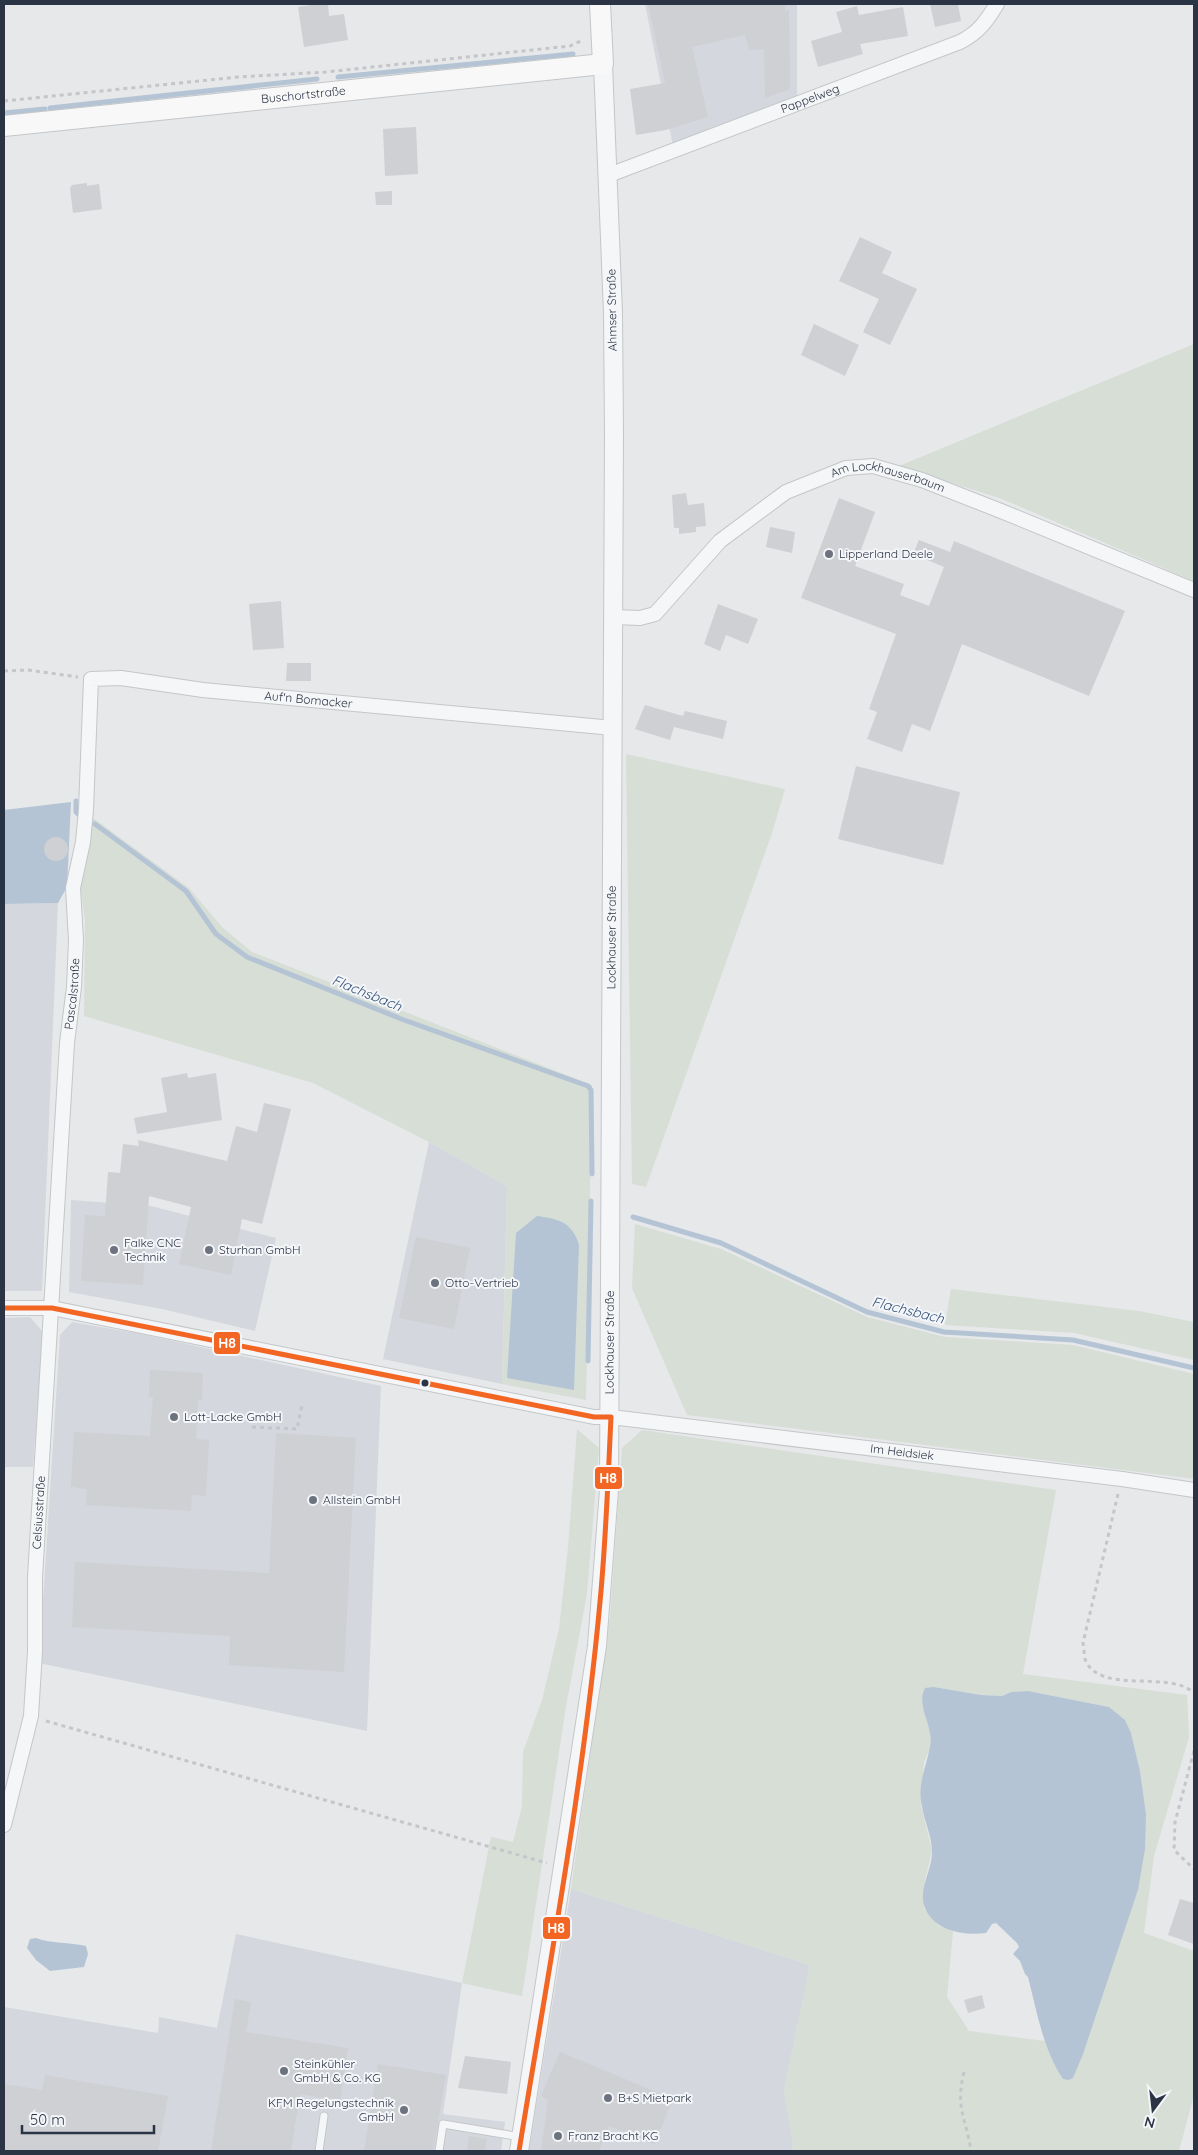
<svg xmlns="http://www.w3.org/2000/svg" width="1198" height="2155" viewBox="0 0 1198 2155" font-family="Quicksand,sans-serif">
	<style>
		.built { fill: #d4d7dd }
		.green { fill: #d6ded6; fill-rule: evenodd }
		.water { fill: #b4c4d5 }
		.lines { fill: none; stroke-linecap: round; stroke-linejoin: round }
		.stream { stroke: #b4c4d5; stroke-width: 5 }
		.building { fill: #ced0d3 }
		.service-casing { stroke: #c4c6c8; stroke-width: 9 }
		.minor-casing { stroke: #c4c6c8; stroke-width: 16 }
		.tertiary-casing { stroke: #c4c6c8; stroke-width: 20 }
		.secondary-casing { stroke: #c4c6c8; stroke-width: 22 }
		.path { stroke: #c5c6ca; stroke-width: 3; stroke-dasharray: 4 4; stroke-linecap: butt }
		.service { stroke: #f5f6f7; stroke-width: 7 }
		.minor { stroke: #f5f6f7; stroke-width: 14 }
		.tertiary { stroke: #f5f6f7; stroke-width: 18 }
		.secondary { stroke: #f8f8f8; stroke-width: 20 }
		.bus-1-casing { stroke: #f4f6f9; stroke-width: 9 }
		.bus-1 { stroke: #f26522; stroke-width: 5 }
		.poi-dot { fill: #6c737f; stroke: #f4f6f9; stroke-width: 2 }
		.bus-dot { fill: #2b3445; stroke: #f4f6f9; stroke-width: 2 }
		.labels { text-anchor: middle; stroke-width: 4; stroke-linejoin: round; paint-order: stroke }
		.street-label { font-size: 12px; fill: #2b3445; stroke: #f4f6f9 }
		.poi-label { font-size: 12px; fill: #2b3445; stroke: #f4f6f9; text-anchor: start }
		.water-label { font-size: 14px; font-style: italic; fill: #34527a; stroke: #f4f6f9 }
		.line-badge { stroke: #f4f6f9; stroke-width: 2 }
		.badge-label { font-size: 14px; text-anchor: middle; font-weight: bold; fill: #fff }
	</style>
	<rect width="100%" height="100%" fill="#e6e8ea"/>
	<g class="built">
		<path d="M 645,4 L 797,4 L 797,97 L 673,146 Z"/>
		<path d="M 58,903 L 42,1291 L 4,1291 L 4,904 Z"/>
		<path d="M 429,1142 L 507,1186 L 502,1384 L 383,1359 Z"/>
		<path d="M 71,1200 L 151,1206 L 276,1238 L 255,1331 L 162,1309 L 69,1292 Z"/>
		<path d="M 30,1317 L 43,1332 L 33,1467 L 4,1467 L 4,1318 Z"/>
		<path d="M 72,1322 L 141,1334 L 381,1386 L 367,1731 L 39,1663 L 60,1335 Z"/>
		<path d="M 571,1889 L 810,1965 L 784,2091 L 793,2142 L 792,2151 L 529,2151 Z"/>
		<path d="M 236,1934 L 462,1983 L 443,2114 L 505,2122 L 501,2151 L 4,2151 L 4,2007 L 158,2033 L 159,2017 L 217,2028 Z"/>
	</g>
	<g class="green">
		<path d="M 1194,344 L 1194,581 L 1002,499 L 899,466 Z"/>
		<path d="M 626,754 L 785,789 L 772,833 L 646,1187 L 632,1184 Z"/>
		<path d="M 93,818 L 189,888 L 222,927 L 252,952 L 592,1085 L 586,1400 L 502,1384 L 507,1186 L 429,1142 L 313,1083 L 84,1016 L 85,921 L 80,884 Z"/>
		<path d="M 635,1224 L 721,1249 L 867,1317 L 945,1337 L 1073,1345 L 1194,1374 L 1194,1479 L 687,1415 L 632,1288 Z"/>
		<path d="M 951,1289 L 1139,1311 L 1194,1322 L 1194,1360 L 1074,1333 L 945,1325 Z"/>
		<path d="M 577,1429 L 599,1448 L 587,1594 L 566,1706 L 522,1996 L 462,1983 L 491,1837 L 513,1842 L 522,1806 L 523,1752 L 542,1700 L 559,1629 L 568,1548 Z"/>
		<path d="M 642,1430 L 1056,1490 L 1023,1674 L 1187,1695 L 1189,1737 L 1154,1856 L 1144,1933 L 1194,1951 L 1194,2095 L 1179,2151 L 792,2151 L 793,2142 L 784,2091 L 810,1965 L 571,1889 L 610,1618 L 622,1448 ZM 934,1687 L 981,1695 L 1002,1696 L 1011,1692 L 1028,1691 L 1109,1707 L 1131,1733 L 1140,1771 L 1146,1814 L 1138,1890 L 1073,2078 L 1063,2079 L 1045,2041 L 969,2031 L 947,1997 L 953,1931 L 939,1926 L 924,1908 L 925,1880 L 932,1851 L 921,1805 L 924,1762 L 931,1747 L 931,1736 L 922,1703 Z"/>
	</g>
	<g class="water">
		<path d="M 71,802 L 67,887 L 58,903 L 4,904 L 4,810 Z"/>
		<path d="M 537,1216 C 559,1219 572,1222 579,1245 L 574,1390 L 507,1378 L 516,1233 Z"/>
		<path d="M 934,1687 L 981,1695 L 1002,1696 L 1011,1692 L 1028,1691 L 1109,1707 L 1125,1720 L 1131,1733 L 1140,1771 L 1146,1814 L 1145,1849 L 1138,1890 L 1083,2054 L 1073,2078 L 1069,2080 L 1063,2079 C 1043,2049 1037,2012 1028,1977 L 1025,1974 L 1020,1961 L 1013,1954 L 1019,1947 L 1017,1943 L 996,1923 L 992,1924 L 986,1933 C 964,1936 936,1931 926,1910 C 916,1891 933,1870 932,1851 C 932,1836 924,1821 922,1806 C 917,1784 926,1768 930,1747 C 935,1728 915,1706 925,1688 Z"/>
		<path d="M 36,1938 C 52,1944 69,1942 86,1946 L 88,1954 L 84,1967 L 50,1971 L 36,1960 L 27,1948 L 30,1939 Z"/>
	</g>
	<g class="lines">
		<g class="stream">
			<path d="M 338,77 L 573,54"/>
			<path d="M 50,108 L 317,79"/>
			<path d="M 4,113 L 45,109"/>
			<path d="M 76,801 L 76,812 L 78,814"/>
			<path d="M 95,824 L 186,891 L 216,934 L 247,957 L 404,1020 L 588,1086 L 591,1090 L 592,1174"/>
			<path d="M 633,1217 L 721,1243 L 867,1312 L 944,1332 L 1073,1340 L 1194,1368"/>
			<path d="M 588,1361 L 591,1201"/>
		</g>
	</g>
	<g class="building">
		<path d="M 317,4 L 328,4 L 329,16 L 344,14 L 348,40 L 304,47 L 298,7 Z"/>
		<path d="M 648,4 L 786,4 L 785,11 L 789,11 L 790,89 L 765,98 L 764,49 L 749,50 L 745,35 L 692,47 L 708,117 L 666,130 L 636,135 L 630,89 L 665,83 Z"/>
		<path d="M 930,4 L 958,4 L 961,21 L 935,27 Z"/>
		<path d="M 857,6 L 859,15 L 903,7 L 908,36 L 860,44 L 863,54 L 818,67 L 811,41 L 842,32 L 836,12 Z"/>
		<path d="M 416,127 L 418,174 L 385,176 L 383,129 Z"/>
		<path d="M 87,183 L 87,186 L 99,184 L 102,209 L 73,213 L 70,188 L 72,185 Z"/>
		<path d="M 392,191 L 392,205 L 376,205 L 375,192 Z"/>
		<path d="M 860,237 L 892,252 L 882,273 L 917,289 L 890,345 L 863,332 L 879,299 L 839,281 Z"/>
		<path d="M 814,324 L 859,345 L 845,376 L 801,355 Z"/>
		<path d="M 686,493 L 688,505 L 704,503 L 706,526 L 696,527 L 696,532 L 679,534 L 679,528 L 674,528 L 672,495 Z"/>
		<path d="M 839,498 L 875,512 L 855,566 L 904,584 L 900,595 L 929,606 L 944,567 L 913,554 L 919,540 L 950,552 L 954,541 L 1125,611 L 1089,696 L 962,644 L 930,731 L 912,724 L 902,752 L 867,739 L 877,712 L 869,709 L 896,634 L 801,598 Z"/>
		<path d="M 770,527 L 795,532 L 792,553 L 766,547 Z"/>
		<path d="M 281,601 L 284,648 L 253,650 L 249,604 Z"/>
		<path d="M 718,604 L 758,619 L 748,644 L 726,635 L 720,651 L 704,644 Z"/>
		<path d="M 287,663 L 311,663 L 311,681 L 286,681 Z"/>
		<path d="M 645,705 L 683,716 L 685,711 L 727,721 L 723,739 L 674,727 L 670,740 L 635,729 Z"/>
		<path d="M 856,766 L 960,792 L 943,865 L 838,839 Z"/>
		<circle cx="56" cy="849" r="12"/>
		<path d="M 187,1073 L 188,1078 L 216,1073 L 222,1120 L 137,1134 L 134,1118 L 167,1112 L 161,1078 Z"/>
		<path d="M 264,1103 L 291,1109 L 262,1224 L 242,1219 L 231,1275 L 179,1264 L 191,1207 L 149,1196 L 143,1285 L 81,1281 L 85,1215 L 105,1216 L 108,1172 L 120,1173 L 123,1144 L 139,1146 L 138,1140 L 227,1161 L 236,1126 L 257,1132 Z"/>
		<path d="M 416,1237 L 470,1248 L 454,1329 L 399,1318 Z"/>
		<path d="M 150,1370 L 203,1373 L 202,1400 L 198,1400 L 196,1439 L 209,1440 L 206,1496 L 192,1495 L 191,1511 L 86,1505 L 87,1489 L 71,1487 L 74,1432 L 150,1436 L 153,1397 L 149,1397 Z"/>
		<path d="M 276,1433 L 356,1438 L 344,1672 L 229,1665 L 230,1636 L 72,1627 L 75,1562 L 269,1573 Z"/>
		<path d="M 1180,1899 L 1194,1903 L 1194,1944 L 1168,1935 Z"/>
		<path d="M 982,1995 L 985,2008 L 968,2013 L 964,2000 Z"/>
		<path d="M 235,1999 L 251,2002 L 246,2032 L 348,2048 L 340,2101 L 300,2094 L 291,2151 L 211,2151 Z"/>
		<path d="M 560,2052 L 673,2099 L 654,2144 L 609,2126 L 599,2151 L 541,2151 L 548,2100 L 541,2096 Z"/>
		<path d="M 465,2056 L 511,2062 L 507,2094 L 458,2088 Z"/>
		<path d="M 378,2064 L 446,2075 L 433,2151 L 364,2151 Z"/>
		<path d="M 45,2075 L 168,2096 L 158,2151 L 4,2151 L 4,2084 L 42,2090 Z"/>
		<path d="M 469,2136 L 487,2139 L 485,2151 L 467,2151 Z"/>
	</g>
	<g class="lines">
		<g class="service-casing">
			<g id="service">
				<path d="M 319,2151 L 324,2116"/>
				<path d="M 439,2151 L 443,2124 L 521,2137"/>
			</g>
		</g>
		<g class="minor-casing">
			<g id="minor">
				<path id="s1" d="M 609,175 L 960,42 C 978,33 986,22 997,4"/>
				<path id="s2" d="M 614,617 L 640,618 L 655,614 L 720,541 L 786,492 L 846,468 L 873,466 L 922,480 L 1001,511 L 1194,590"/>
				<path id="s3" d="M 4,1308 L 52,1308 L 594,1417 L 611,1417 L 1122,1479 L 1194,1490"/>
				<path id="s4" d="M 4,1825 L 31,1716 L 35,1651 L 35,1577 L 67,1043 L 74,987 L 76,940 L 73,888 L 83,842 L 86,810 L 91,679 L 121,678 L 203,690 L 613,728"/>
			</g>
		</g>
		<g class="tertiary-casing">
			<g id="tertiary">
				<path id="s5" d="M 519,2151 L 597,1646 L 609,1490 L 614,434 L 613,313 L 603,64"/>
			</g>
		</g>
		<g class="secondary-casing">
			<g id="secondary">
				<path id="s6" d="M 4,126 L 603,64 L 600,4"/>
			</g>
		</g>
		<g class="path">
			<path d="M 4,101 L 238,77 L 326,72 L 570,46 L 583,40"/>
			<path d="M 4,671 L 28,670 L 78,677"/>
			<path d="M 252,1427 L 297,1429 L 302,1405"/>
			<path d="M 1118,1494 L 1083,1643 C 1084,1648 1084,1654 1085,1659 C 1099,1696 1169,1669 1194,1693"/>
			<path d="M 46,1721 L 547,1863"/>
			<path d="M 1194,1751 L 1175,1822 L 1174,1850 L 1194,1869"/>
			<path d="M 964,2072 C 955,2109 966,2117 971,2151"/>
		</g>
		<use href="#service" class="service"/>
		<use href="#minor" class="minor"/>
		<use href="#tertiary" class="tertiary"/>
		<use href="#secondary" class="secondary"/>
		<g class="bus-1-casing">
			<path id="bus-1" d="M 4,1308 L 52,1308 L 594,1417 L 611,1417 C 608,1479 606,1540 600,1602 C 583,1786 549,1968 519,2151"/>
		</g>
		<use href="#bus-1" class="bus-1"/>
	</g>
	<g class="poi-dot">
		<circle cx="829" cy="554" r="5"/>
		<circle cx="114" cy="1250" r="5"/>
		<circle cx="209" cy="1250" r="5"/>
		<circle cx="435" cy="1283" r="5"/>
		<circle cx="174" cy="1417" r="5"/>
		<circle cx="313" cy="1500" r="5"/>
		<circle cx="284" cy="2071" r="5"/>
		<circle cx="608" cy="2098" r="5"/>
		<circle cx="404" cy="2110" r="5"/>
		<circle cx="558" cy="2136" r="5"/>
	</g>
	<circle class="bus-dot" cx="425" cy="1383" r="4.5"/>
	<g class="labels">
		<g class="street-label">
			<text dy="4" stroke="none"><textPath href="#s6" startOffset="301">Buschortstraße</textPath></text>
			<text dy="4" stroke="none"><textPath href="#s1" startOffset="215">Pappelweg</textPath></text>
			<text transform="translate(612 310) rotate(-91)" y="4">Ahmser Straße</text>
			<text dy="4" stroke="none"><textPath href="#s2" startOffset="329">Am Lockhauserbaum</textPath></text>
			<text dy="4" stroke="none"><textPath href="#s4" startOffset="1371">Auf'n Bomacker</textPath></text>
			<text dy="4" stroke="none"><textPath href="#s5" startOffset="1220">Lockhauser Straße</textPath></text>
			<text dy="4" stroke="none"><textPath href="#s4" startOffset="836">Pascalstraße</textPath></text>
			<text dy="4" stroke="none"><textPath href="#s5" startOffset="815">Lockhauser Straße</textPath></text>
			<text dy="4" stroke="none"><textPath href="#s3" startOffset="911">Im Heidsiek</textPath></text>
			<text dy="4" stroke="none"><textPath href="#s4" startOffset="316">Celsiusstraße</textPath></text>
		</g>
		<g class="poi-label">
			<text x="839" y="558">Lipperland Deele</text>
			<text x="124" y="1247">Falke CNC<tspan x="124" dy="14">Technik</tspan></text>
			<text x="219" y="1254">Sturhan GmbH</text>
			<text x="445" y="1287">Otto-Vertrieb</text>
			<text x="184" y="1421">Lott-Lacke GmbH</text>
			<text x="323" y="1504">Allstein GmbH</text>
			<text x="294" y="2068">Steinkühler<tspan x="294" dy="14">GmbH &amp; Co. KG</tspan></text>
			<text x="618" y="2102">B+S Mietpark</text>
			<text x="394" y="2107" text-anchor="end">KFM Regelungstechnik<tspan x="394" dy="14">GmbH</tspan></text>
			<text x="568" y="2140">Franz Bracht KG</text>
		</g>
		<g class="water-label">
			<text transform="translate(367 993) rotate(22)" y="5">Flachsbach</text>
			<text transform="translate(908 1310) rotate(14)" y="5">Flachsbach</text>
		</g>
	</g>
	<g class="line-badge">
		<rect x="213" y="1331" width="28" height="24" rx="5" fill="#f26522"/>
		<rect x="594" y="1466" width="29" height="24" rx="5" fill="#f26522"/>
		<rect x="542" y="1916" width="29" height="24" rx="5" fill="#f26522"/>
	</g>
	<g class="badge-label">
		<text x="227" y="1348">H8</text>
		<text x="608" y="1483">H8</text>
		<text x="556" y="1933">H8</text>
	</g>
	<rect width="1198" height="2155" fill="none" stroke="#2b3445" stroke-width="10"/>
	<g transform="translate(1153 2110) rotate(195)" stroke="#f4f6f9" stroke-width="4" paint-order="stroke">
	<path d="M0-4L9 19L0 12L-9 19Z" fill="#2b3445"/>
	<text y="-8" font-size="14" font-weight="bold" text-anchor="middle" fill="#2b3445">N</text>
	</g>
	<path d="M22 2125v8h132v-8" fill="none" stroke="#2b3445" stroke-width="2.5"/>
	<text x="30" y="2125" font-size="15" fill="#2b3445" stroke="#f4f6f9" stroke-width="4" paint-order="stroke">50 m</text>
</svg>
